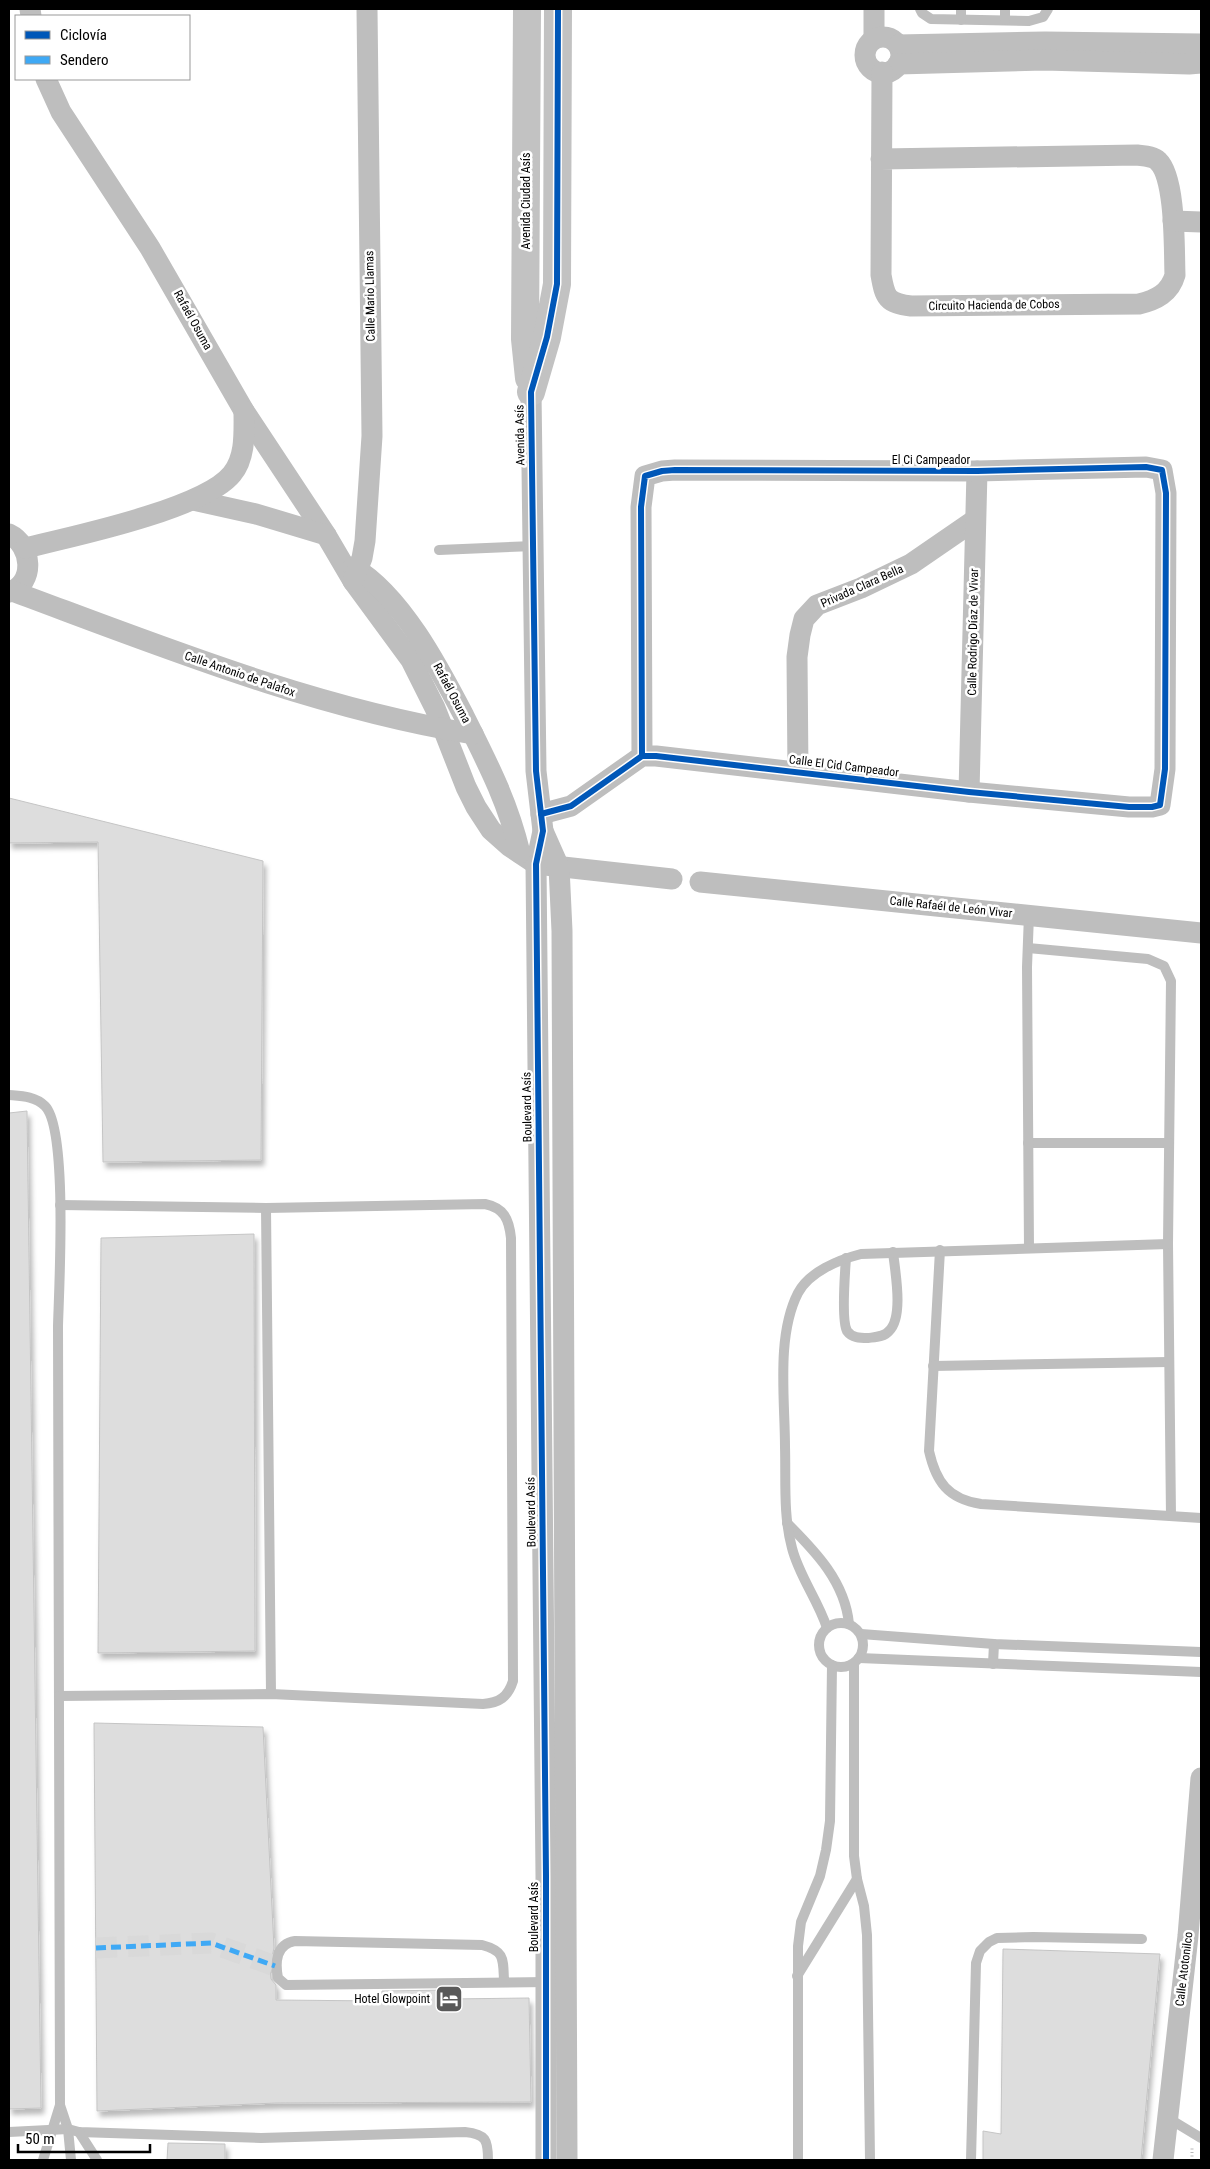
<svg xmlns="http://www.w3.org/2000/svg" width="1210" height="2169" viewBox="0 0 1210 2169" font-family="'Roboto Condensed',sans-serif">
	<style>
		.building { fill: #ddd; stroke: #c5c5c5; filter: url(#shadow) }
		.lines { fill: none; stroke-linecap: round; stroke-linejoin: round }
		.street-tunnel { stroke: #d9d9d9; stroke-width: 21; stroke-dasharray: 21 11; stroke-linecap: butt }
		.path { stroke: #b8b8b8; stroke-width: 3; stroke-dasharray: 1 2.5; stroke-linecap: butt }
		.lane { stroke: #bebebe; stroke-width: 10 }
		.street { stroke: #bebebe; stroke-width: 21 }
		.secondary { stroke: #c2c2c2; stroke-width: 28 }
		.quiet { stroke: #3fa9f5; stroke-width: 5; stroke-dasharray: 10 5; stroke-linecap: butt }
		.cycleway-casing { stroke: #fff; stroke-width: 9 }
		.cycleway { stroke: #0057b8; stroke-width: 6 }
		.labels { text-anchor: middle; stroke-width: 5; stroke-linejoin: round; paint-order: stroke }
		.street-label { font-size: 12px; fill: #000; stroke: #fff }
		.poi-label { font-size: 12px; fill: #000; stroke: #fff; text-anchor: end }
	</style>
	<defs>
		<filter id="shadow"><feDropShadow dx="3" dy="5.5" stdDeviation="2.5" flood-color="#0004"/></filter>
	</defs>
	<rect width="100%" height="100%" fill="#fff"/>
	<g class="building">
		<path d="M 9,798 L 263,861 L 261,1160 L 103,1162 L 98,842 L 9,843 Z"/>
		<path d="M 27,1111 L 41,2108 L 9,2109 L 9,1113 Z"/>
		<path d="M 254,1234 L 255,1651 L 98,1653 L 101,1238 Z"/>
		<path d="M 94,1723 L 263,1727 L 274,1948 L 270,1966 L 271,1979 L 276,1985 L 276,2000 L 381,2001 L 382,1991 L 447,1990 L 449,1999 L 529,1998 L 531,2102 L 276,2103 L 97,2111 Z"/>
		<path d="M 1003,1949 L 1160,1954 L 1141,2160 L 983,2160 L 983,2131 L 1001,2134 Z"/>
		<path d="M 168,2143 L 225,2144 L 225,2160 L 167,2160 Z"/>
	</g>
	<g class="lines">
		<path class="street-tunnel" d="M 96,1948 L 211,1943 L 275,1966"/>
		<path class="path" d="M 1192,2160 L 1192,2148"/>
		<g class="lane">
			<path d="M 920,9 L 922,13 L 931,19 L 1029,21 L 1043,17 L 1048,9"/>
			<path d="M 961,9 L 961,20"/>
			<path d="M 1005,9 L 1005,20"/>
			<path d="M 439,550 L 534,546"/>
			<path d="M 1028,948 L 1148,959 L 1164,966 L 1171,981 L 1168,1244 L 1171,1516"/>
			<path d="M 9,1095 C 21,1096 35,1096 45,1106 C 68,1129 59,1288 58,1326 L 60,2105 L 43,2160"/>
			<path d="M 1028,1143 L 1169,1143"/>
			<path d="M 266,1208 L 271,1694"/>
			<path d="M 1029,1248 L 1027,967 L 1029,915"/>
			<path d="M 940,1250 L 929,1451 C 936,1482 948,1499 981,1504 L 1201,1518"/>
			<path d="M 846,1258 C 845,1273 841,1320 847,1331 C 852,1338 860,1338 868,1338 C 876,1337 884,1337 889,1331 C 904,1317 895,1271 893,1252"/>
			<path d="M 933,1366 L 1169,1362"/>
			<path d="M 787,1523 C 816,1552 845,1582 849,1624"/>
			<circle cx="841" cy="1645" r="22"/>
			<path d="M 827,1628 C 818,1600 799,1576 792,1548 C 783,1515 786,1480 785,1447 C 785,1400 776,1336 798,1293 C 809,1272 838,1260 861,1254 L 1168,1244"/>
			<path d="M 861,1634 L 994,1644 L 1201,1652"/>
			<path d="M 859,1658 L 1201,1672"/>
			<path d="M 854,1664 L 854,1856 L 857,1879 L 864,1906 L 867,1935 L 870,2160"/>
			<path d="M 993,1664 L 994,1644"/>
			<path d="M 59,1696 L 271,1694 L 483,1704 C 499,1703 508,1697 513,1681 L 511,1238 C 509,1219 504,1208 485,1204 L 266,1208 L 60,1205"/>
			<path d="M 797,1976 L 857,1879"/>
			<path d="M 504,1981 C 503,1959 505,1951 482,1945 L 295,1941 C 276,1944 275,1962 278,1978 L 286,1985 L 548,1982"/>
			<path d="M 60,2105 L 68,2129 L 71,2160"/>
			<path d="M 1168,2118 L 1201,2138"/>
			<path d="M 9,2132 L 68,2129 L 79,2132 L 261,2138 L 465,2132 C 486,2134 488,2140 488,2160"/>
			<path d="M 79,2132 L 97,2160"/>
			<path d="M 798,2160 L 798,1946 L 801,1922 L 820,1876 L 826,1850 L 830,1821 L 832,1665"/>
			<path d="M 971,2160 L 976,1963 L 980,1951 L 989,1942 L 997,1938 L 1033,1937 L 1142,1939"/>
		</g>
		<g class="street">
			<path d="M 30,9 L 31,16"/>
			<path d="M 874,9 L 874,39"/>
			<circle cx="883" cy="55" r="18"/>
			<path d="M 898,45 L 1045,42 L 1201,44"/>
			<path d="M 898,64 L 1044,60 L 1189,64 L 1201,63"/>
			<path d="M 46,79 L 61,112 L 150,248 L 244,411 L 326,535 L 353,581 L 411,660 L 435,708 L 466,787 L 476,807 L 491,830 L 509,846 L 536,864 L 672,879"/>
			<path d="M 881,159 L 1137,155 C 1144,156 1153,156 1158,161 C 1176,178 1174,250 1175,275 C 1170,293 1156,300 1139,304 L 911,306 C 887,303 885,298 881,275 L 882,72"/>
			<path d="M 1173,221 L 1201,222"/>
			<path d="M 531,392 L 536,771 L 543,831 L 536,864 L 546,1876 L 546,2160"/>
			<path d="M 193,500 L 256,514 L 326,535"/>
			<path d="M 9,534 C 32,545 36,583 9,592"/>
			<path d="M 25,548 C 71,537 204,509 232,474 C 246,457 244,432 244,411"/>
			<path d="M 353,567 C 401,595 439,668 464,716 C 487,762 508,802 520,853"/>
			<path d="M 353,581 L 362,558 L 365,541 L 372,436 L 367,9"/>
			<path d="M 12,591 C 163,647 314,708 473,734"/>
			<path d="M 798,772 L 797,657 L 800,635 L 804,619 L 817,605 L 861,588 L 911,564 L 975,520"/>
			<path d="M 969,792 L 977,471"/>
			<path d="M 541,814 L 571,806 L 642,756 L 656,756 L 969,792 L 1129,807 L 1152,807 L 1160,805 L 1165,769 L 1166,493 L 1162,470 L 1146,467 L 977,471 L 675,470 L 662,471 L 645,476 L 641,507 L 642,756"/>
			<path d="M 543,831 L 559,867 L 562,931 L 567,2160"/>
			<path d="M 700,882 L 1201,933"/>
			<path d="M 1163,2160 L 1188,1936 L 1201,1778"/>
		</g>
		<g class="secondary">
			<path d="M 527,9 L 525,339 L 529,378"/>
			<path d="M 531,392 L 547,337 L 557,284 L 558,9"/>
		</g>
		<path class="quiet" d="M 96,1948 L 211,1943 L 275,1966"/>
		<g class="cycleway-casing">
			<g id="cycleway">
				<path d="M 541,814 L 571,806 L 642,756 L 656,756 L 969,792 L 1129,807 L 1152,807 L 1160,805 L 1165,769 L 1166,493 L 1162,470 L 1146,467 L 977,471 L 675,470 L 662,471 L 645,476 L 641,507 L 642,756"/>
				<path d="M 546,2160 L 546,1876 L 536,864 L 543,831 L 536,771 L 531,392 L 547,337 L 557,284 L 558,9"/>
			</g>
		</g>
		<use href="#cycleway" class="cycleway"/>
	</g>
	<defs>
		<g id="hotel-square" transform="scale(1.4375)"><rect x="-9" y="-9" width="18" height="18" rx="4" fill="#595959" stroke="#fff"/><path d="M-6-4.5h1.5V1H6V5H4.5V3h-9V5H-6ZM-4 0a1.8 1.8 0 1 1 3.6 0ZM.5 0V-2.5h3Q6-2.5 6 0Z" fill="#fff"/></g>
	</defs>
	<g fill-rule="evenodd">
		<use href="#hotel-square" x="449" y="1999"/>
	</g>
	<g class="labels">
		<g class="street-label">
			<text transform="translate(526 201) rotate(-90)" y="4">Avenida Ciudad Asís</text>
			<text transform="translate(370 296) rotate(-91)" y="4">Calle Mario Llamas</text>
			<text transform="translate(994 305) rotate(-1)" y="4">Circuito Hacienda de Cobos</text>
			<text transform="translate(193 320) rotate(61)" y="4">Rafaél Osuma</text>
			<text transform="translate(520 435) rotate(-91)" y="4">Avenida Asís</text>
			<text x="931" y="464">El Ci Campeador</text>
			<text transform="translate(862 586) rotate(-24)" y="4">Privada Clara Bella</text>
			<text transform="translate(973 632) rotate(-89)" y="4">Calle Rodrigo Díaz de Vivar</text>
			<text transform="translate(240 674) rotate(19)" y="4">Calle Antonio de Palafox</text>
			<text transform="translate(452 693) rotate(62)" y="4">Rafaél Osuma</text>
			<text transform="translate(844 766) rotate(7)" y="4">Calle El Cid Campeador</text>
			<text transform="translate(951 907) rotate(6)" y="4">Calle Rafaél de León Vivar</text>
			<text transform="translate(527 1107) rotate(-91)" y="4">Boulevard Asís</text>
			<text transform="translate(531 1512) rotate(-91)" y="4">Boulevard Asís</text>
			<text transform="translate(534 1917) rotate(-90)" y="4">Boulevard Asís</text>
			<text transform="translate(1184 1969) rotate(-83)" y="4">Calle Atotonilco</text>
		</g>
		<g class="poi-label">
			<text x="430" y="2003">Hotel Glowpoint</text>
		</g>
	</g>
	<rect width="1210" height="2169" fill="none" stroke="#000000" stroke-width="20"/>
	<rect x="15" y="15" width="175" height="65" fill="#ffffff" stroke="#999999"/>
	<rect x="25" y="31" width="25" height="8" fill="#0057b8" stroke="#999999"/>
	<text x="60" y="40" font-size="15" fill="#000000">Ciclovía</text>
	<rect x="25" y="56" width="25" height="8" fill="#3fa9f5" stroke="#999999"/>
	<text x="60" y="65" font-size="15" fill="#000000">Sendero</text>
	<path d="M18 2144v8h132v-8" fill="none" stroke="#000000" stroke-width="2.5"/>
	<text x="25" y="2144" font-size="15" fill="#000000" stroke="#ffffff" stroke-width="4" paint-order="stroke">50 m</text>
</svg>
